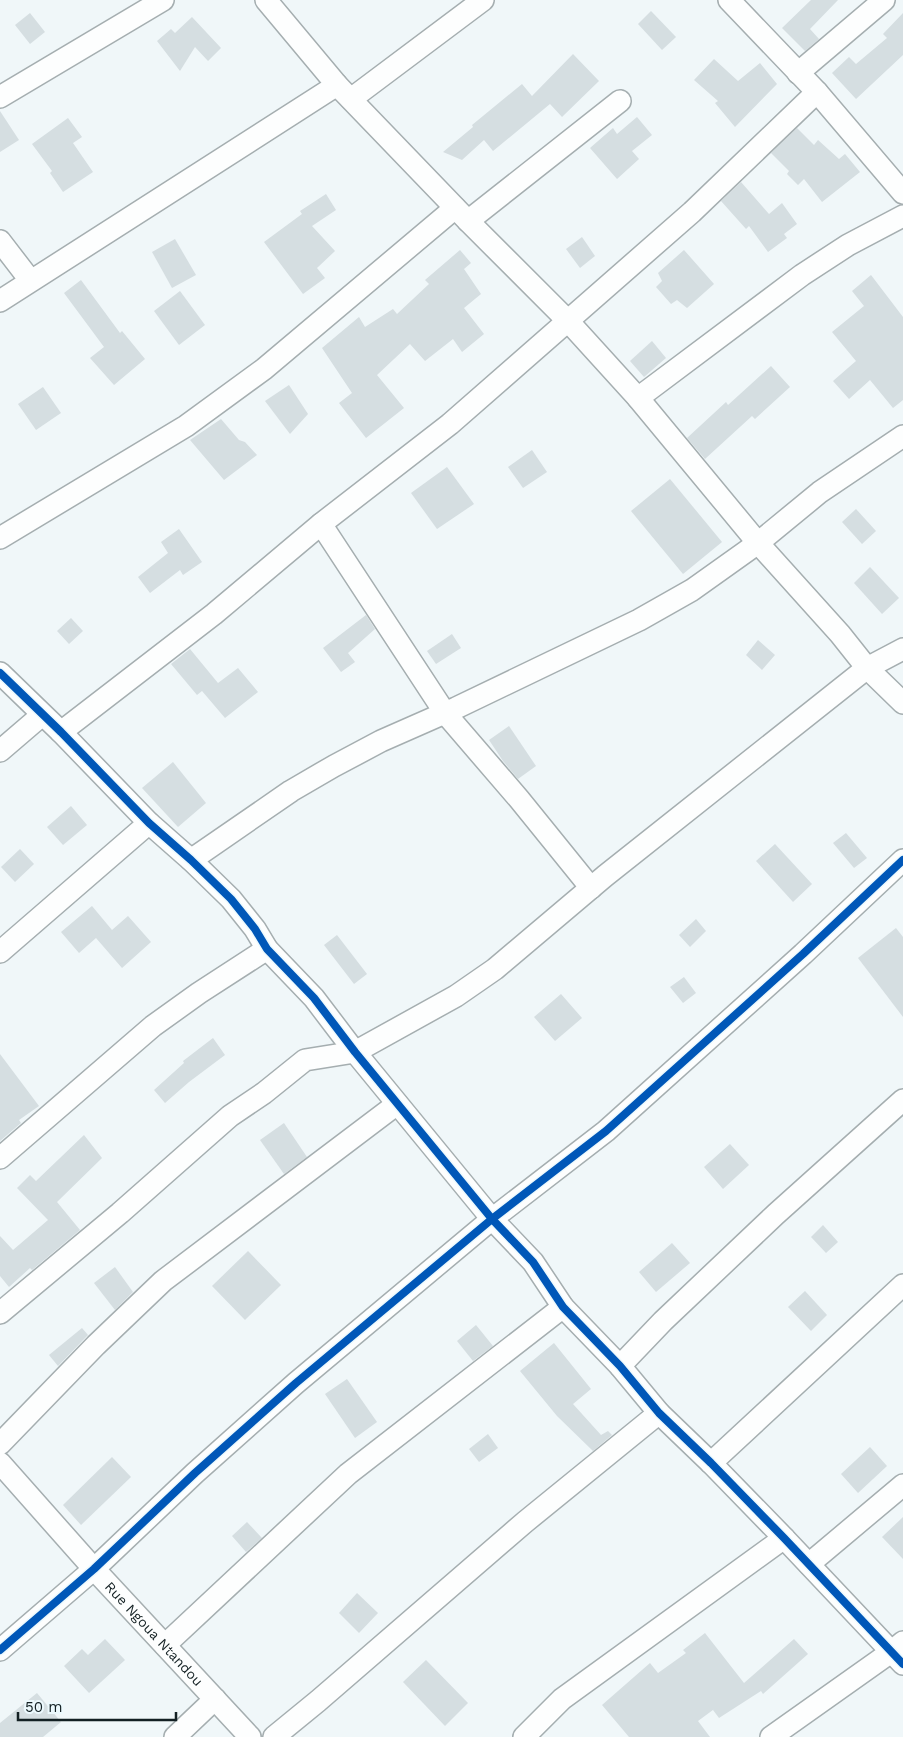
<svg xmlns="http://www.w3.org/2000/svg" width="903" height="1737" viewBox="0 0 903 1737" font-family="'Work Sans',sans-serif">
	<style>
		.building { fill: #d5dee1 }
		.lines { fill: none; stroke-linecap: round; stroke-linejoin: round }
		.minor-casing { stroke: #a5aeb0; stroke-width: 24 }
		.minor { stroke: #fdfefe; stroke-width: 21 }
		.cycleway-casing { stroke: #ecf9fd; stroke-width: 11 }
		.cycleway { stroke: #0057b8; stroke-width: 8 }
		.labels { text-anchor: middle; stroke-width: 5; stroke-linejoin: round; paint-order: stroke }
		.street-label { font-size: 14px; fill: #132023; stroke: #ecf9fd }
	</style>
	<rect width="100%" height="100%" fill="#f0f7f9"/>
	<g class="building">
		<path d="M 811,0 L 838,0 L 810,29 L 819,39 L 805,51 L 782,28 Z"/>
		<path d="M 651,11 L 676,37 L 662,50 L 638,24 Z"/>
		<path d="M 30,13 L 45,32 L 30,44 L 15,25 Z"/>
		<path d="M 903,13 L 903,55 L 856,99 L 832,73 L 849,57 L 856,64 L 887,38 L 883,34 Z"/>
		<path d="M 192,17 L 221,48 L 208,61 L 195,47 L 180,71 L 157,41 L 171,29 L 175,33 Z"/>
		<path d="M 573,54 L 599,81 L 562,117 L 550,104 L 493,151 L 484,140 L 462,160 L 443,152 L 473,127 L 472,125 L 522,84 L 532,96 Z"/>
		<path d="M 714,59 L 738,81 L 760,63 L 777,84 L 735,127 L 715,103 L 718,101 L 694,80 Z"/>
		<path d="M 0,111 L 19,140 L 0,152 Z"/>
		<path d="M 637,117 L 652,135 L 632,151 L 639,159 L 617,179 L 590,148 L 613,128 L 617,134 Z"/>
		<path d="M 68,118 L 82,137 L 73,143 L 93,172 L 63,192 L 50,173 L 52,171 L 32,144 Z"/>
		<path d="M 797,128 L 814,145 L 818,140 L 839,159 L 845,154 L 860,172 L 822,202 L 804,179 L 798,185 L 787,174 L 789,171 L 771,153 Z"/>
		<path d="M 741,182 L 769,214 L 782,203 L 797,224 L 784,234 L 787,238 L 768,252 L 749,226 L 746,229 L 721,201 Z"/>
		<path d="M 326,194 L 336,210 L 312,226 L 335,251 L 317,268 L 325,278 L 303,294 L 264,242 L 302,214 L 300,211 Z"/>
		<path d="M 582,237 L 595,256 L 580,268 L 566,249 Z"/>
		<path d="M 175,239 L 196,275 L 172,288 L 152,252 Z"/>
		<path d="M 460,250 L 471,263 L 464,269 L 481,294 L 464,308 L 484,334 L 462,352 L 453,339 L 425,361 L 410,344 L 377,375 L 404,408 L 366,438 L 339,403 L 352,393 L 322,348 L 359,317 L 365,327 L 393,309 L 397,314 L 429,284 L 425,280 Z"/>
		<path d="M 684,250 L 714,284 L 687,308 L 677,300 L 671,304 L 656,287 L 662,281 L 658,273 Z"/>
		<path d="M 871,275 L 903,317 L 903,400 L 893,408 L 870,380 L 849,399 L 833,381 L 856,361 L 832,332 L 864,306 L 852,291 Z"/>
		<path d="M 81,280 L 120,333 L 122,331 L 145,359 L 114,385 L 90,358 L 104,347 L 64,293 Z"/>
		<path d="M 180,291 L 205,325 L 179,345 L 154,311 Z"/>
		<path d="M 652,341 L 666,358 L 644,377 L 630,361 Z"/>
		<path d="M 771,366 L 790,387 L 755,419 L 752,416 L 705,459 L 687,438 L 726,402 L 728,405 Z"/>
		<path d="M 289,385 L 308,414 L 290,434 L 265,401 Z"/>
		<path d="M 43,387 L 61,413 L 36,430 L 18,404 Z"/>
		<path d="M 221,419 L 239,440 L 245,442 L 257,455 L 224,480 L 190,440 Z"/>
		<path d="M 532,450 L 547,472 L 523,488 L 508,467 Z"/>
		<path d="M 447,467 L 474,504 L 437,529 L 411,493 Z"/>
		<path d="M 670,479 L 722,542 L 683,574 L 631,511 Z"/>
		<path d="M 856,509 L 876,531 L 862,544 L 842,522 Z"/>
		<path d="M 179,529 L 202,562 L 183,575 L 180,570 L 150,593 L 138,577 L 168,553 L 161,542 Z"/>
		<path d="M 870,567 L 899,598 L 882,614 L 854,583 Z"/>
		<path d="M 366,615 L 375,629 L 348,653 L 355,662 L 341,672 L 323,648 Z"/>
		<path d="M 71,618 L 83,631 L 69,644 L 57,631 Z"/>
		<path d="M 452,634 L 461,648 L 436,664 L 427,651 Z"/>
		<path d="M 758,640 L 775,655 L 762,670 L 746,655 Z"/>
		<path d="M 190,649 L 218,683 L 238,668 L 258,692 L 225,718 L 202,691 L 197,695 L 171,664 Z"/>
		<path d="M 509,726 L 536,766 L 518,779 L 503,761 L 489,740 Z"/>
		<path d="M 173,762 L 206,803 L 178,827 L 142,788 Z"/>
		<path d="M 71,806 L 87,825 L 63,845 L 47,827 Z"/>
		<path d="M 846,833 L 867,858 L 854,868 L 833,843 Z"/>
		<path d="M 775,844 L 812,884 L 793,902 L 756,861 Z"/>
		<path d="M 20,849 L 34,864 L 15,882 L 1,867 Z"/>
		<path d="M 92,906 L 112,930 L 128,916 L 151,942 L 122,968 L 96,938 L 79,953 L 61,932 Z"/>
		<path d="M 696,919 L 706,931 L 690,947 L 679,935 Z"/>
		<path d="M 896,928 L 903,937 L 903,1017 L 858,958 Z"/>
		<path d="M 337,935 L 367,974 L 354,984 L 324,945 Z"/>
		<path d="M 684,977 L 696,993 L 683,1003 L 670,987 Z"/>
		<path d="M 561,994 L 582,1018 L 555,1041 L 534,1017 Z"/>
		<path d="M 213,1038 L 225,1055 L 189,1082 L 165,1103 L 154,1090 L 184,1063 L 183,1061 Z"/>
		<path d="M 0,1054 L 39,1106 L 19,1120 L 21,1123 L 0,1141 Z"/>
		<path d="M 284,1123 L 307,1157 L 284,1174 L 260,1140 Z"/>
		<path d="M 84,1135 L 102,1158 L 57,1202 L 80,1230 L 32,1270 L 30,1268 L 9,1287 L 0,1276 L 0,1236 L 13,1250 L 48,1220 L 17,1188 L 30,1175 L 36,1181 Z"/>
		<path d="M 730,1144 L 749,1165 L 723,1189 L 704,1167 Z"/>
		<path d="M 823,1225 L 838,1242 L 826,1253 L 811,1237 Z"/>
		<path d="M 672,1243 L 690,1263 L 656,1292 L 639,1272 Z"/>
		<path d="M 248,1251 L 281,1285 L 245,1320 L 212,1286 Z"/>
		<path d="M 115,1267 L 133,1292 L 115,1310 L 94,1283 Z"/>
		<path d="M 805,1291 L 827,1315 L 811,1331 L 788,1307 Z"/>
		<path d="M 476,1325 L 493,1346 L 473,1361 L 457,1341 Z"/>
		<path d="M 82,1328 L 88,1335 L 58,1366 L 49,1355 Z"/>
		<path d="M 554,1343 L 591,1389 L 573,1404 L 601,1435 L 608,1431 L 612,1435 L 593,1451 L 557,1416 L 520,1371 Z"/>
		<path d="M 347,1379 L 377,1422 L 355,1438 L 325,1394 Z"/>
		<path d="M 488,1434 L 498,1448 L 479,1462 L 469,1449 Z"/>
		<path d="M 870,1447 L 887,1466 L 858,1493 L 841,1474 Z"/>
		<path d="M 112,1457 L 131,1477 L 81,1525 L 63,1505 Z"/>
		<path d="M 903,1517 L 903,1559 L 882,1537 Z"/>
		<path d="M 247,1522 L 262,1538 L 246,1552 L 232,1536 Z"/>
		<path d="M 357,1593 L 378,1613 L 359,1633 L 339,1613 Z"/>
		<path d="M 705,1633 L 744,1683 L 794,1639 L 808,1654 L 763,1694 L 761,1691 L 719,1718 L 713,1710 L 717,1707 L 698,1721 L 710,1737 L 629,1737 L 602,1705 L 650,1663 L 658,1673 L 686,1653 L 683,1650 Z"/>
		<path d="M 105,1639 L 125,1660 L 89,1693 L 64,1666 L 82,1649 L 88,1655 Z"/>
		<path d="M 426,1660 L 468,1703 L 445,1726 L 403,1682 Z"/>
		<path d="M 37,1693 L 61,1722 L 43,1737 L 0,1737 L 0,1723 Z"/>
	</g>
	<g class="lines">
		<g class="minor-casing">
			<g id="minor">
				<path d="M 266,0 L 337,85 L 468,221 L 568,321 L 638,398 L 758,543 L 840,634 L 867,668 L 903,703"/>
				<path d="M 729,0 L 817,92 L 903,193"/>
				<path d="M 798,73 L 884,0"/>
				<path d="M 0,97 L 163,0"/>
				<path d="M 351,99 L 483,0"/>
				<path d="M 468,221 L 620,101"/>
				<path d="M 0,241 L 30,280"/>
				<path d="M 0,301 L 337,85"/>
				<path d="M 638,398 L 802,275 L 848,245 L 903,216"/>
				<path d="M 321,524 L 445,713 L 519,799 L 591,888"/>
				<path d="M 0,538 L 186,426 L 264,369 L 455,208"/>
				<path d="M 0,673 L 61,732 L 149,823 L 191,860 L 231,899 L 255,929 L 267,949 L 314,998 L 355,1052 L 492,1219 L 533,1262 L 563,1307 L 620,1366 L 659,1413 L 711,1463 L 784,1538 L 903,1664"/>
				<path d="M 61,732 L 214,614 L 321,524 L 450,424 L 692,212 L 817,92"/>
				<path d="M 0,751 L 42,715"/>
				<path d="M 191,860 L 291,791 L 334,766 L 381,741 L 456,708 L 639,620 L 692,590 L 758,543 L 820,492 L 903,436"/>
				<path d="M 0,952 L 149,823"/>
				<path d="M 0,1158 L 153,1026 L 199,993 L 267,949"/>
				<path d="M 0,1313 L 120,1213 L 230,1116 L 264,1093 L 305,1060 L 355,1052 L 456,996 L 495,969 L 605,876 L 867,668 L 903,649"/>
				<path d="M 620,1366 L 663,1321 L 776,1214 L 903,1100"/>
				<path d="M 0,1444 L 96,1345 L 163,1281 L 397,1104"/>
				<path id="s1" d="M 0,1463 L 94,1569 L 250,1737"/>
				<path d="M 711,1463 L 903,1285"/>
				<path d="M 809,1564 L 903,1485"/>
				<path d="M 165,1645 L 348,1474 L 563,1307"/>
				<path d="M 0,1650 L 94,1569 L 195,1473 L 296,1383 L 492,1219 L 606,1131 L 803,954 L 903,860"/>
				<path d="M 175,1737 L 215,1699"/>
				<path d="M 274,1737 L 318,1701 L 525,1522 L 659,1413"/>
				<path d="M 524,1737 L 562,1699 L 784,1538"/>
				<path d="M 771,1737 L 891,1652 L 903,1642"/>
			</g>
		</g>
		<use href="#minor" class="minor"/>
		<g class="cycleway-casing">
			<g id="cycleway">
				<path d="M 0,673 L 61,732 L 149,823 L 191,860 L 231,899 L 255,929 L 267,949 L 314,998 L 355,1052 L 492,1219 L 533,1262 L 563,1307 L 620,1366 L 659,1413 L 711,1463 L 784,1538 L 903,1664"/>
				<path d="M 0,1650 L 94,1569 L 195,1473 L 296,1383 L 492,1219 L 606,1131 L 803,954 L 903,860"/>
			</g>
		</g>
		<use href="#cycleway" class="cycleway"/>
	</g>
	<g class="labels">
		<g class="street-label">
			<text dy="5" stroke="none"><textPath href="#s1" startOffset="230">Rue Ngoua Ntandou</textPath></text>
		</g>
	</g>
	<path d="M18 1712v8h158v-8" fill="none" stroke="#132023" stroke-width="2.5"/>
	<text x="25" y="1712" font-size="15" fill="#132023" stroke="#ecf9fd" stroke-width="4" paint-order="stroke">50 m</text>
</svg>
